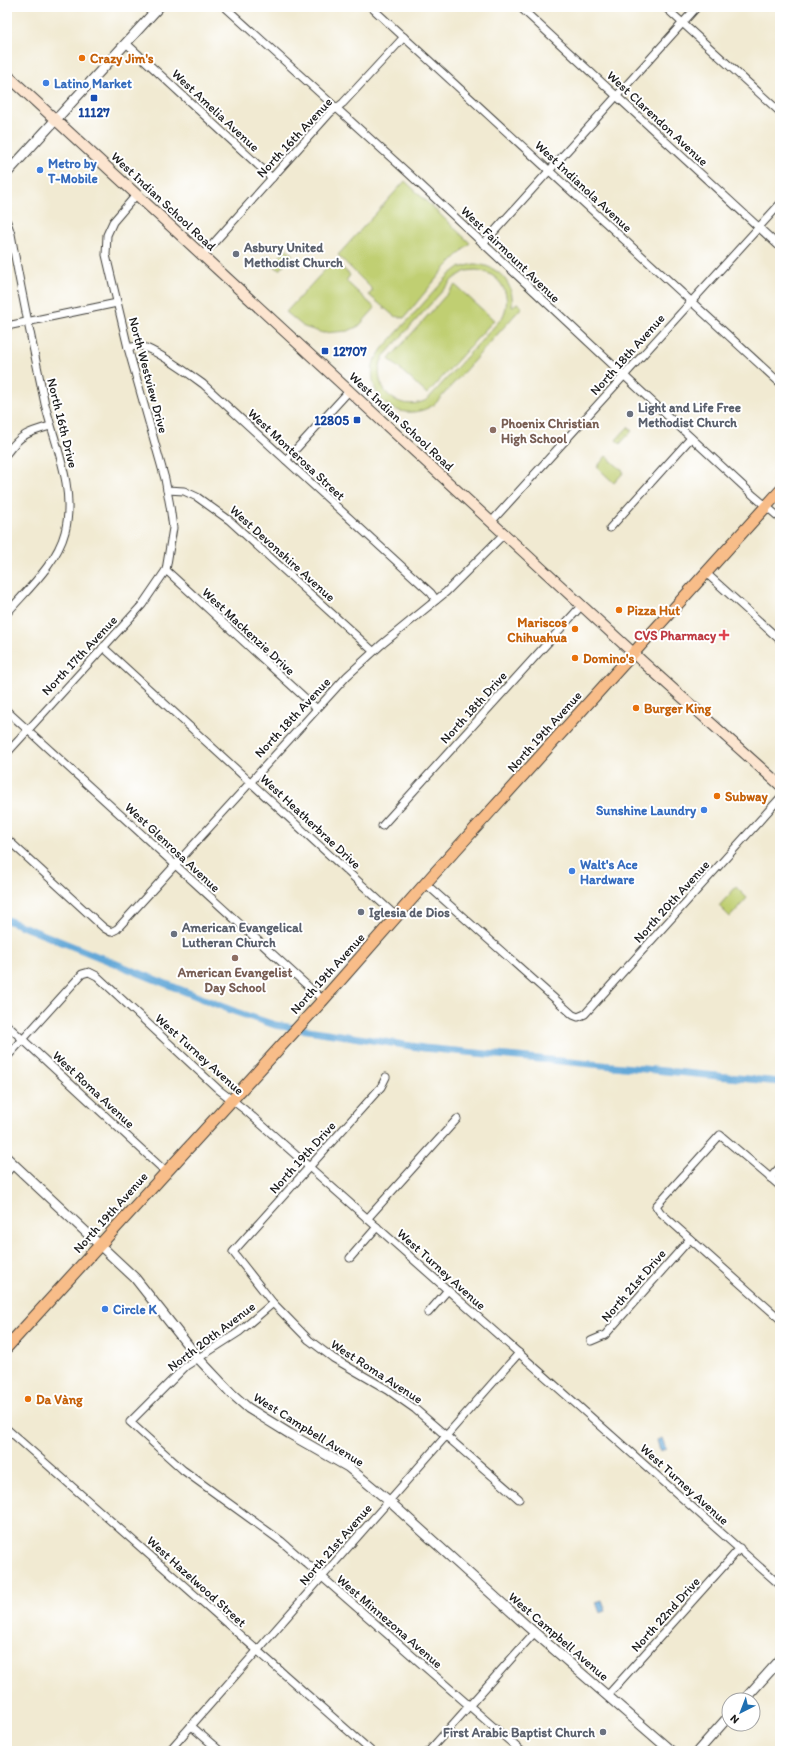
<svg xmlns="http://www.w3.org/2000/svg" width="787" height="1758" viewBox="0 0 787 1758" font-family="Itim,sans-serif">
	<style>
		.grass { fill: url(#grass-dots); stroke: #6e7647 }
		.garden { fill: #c0cf72; stroke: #6e7647; fill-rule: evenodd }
		.water { fill: #63a8d8; stroke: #40627a }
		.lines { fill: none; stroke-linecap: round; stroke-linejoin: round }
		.canal { stroke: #63a8d8; stroke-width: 7 }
		.minor-casing { stroke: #3c3b37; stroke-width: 9 }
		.tertiary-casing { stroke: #3c3b37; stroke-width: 11 }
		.secondary-casing { stroke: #3c3b37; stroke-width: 12 }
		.primary-casing { stroke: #3c3b37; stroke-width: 13 }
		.minor { stroke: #fff; stroke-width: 7 }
		.tertiary { stroke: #fff; stroke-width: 9 }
		.secondary { stroke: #fce5d0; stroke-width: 10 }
		.primary { stroke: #f8bd89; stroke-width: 11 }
		.food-dot { fill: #e8710a; stroke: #fff; stroke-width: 1.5 }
		.shop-dot { fill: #3f7fe0; stroke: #fff; stroke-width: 1.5 }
		.transit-dot { fill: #1a4fb4; stroke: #fff; stroke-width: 1.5 }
		.worship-dot { fill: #6b7280; stroke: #fff; stroke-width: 1.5 }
		.education-dot { fill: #8d6e63; stroke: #fff; stroke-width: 1.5 }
		.health-dot { fill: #e0444e; stroke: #fff; stroke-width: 1.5 }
		.labels { text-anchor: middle; stroke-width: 4; stroke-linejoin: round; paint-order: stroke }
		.food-label { font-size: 13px; font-weight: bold; fill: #c56008; stroke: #fff; text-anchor: start }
		.shop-label { font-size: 13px; font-weight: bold; fill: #366cbe; stroke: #fff; text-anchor: start }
		.street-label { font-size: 13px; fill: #1c1c1c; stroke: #fff }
		.transit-label { font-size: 13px; font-weight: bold; fill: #164399; stroke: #fff }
		.worship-label { font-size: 13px; font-weight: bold; fill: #5b616d; stroke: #fff; text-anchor: start }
		.education-label { font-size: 13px; font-weight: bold; fill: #785e54; stroke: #fff; text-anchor: start }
		.health-label { font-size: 13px; font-weight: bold; fill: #be3a42; stroke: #fff; text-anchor: end }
	</style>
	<defs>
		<pattern id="grass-dots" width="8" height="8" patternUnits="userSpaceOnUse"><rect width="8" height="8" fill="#c0cf72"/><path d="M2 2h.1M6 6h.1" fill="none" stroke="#a4b162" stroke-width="1.8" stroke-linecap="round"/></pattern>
	</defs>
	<rect width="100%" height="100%" fill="#fff"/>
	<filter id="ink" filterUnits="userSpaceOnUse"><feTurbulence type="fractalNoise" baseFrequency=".025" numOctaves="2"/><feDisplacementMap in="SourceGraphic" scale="8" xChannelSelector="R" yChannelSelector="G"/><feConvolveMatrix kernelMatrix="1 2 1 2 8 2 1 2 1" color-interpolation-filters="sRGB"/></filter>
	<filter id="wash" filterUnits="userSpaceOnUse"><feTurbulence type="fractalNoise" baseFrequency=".012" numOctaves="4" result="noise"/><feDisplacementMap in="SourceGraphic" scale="16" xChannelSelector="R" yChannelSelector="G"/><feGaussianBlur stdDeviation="0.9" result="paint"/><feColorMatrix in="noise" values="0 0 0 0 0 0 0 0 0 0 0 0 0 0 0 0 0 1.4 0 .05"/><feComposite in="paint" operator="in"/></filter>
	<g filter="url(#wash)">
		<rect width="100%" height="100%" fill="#f1ead2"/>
		<g class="grass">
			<path d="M 279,242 L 293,255 L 279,270 L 265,257 L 268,255 L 276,261 L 283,253 L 276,246 Z"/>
			<path d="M 628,427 L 632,431 L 620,444 L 616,440 Z"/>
		</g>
		<g class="garden">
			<path d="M 405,181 L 470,243 L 445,268 L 404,318 L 394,316 L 369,295 L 373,290 L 338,255 Z"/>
			<path d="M 334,260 L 350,275 L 346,281 L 375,308 L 359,326 L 348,331 L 323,333 L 304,327 L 286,312 Z"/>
			<path d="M 474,264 C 498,265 515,283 512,307 L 517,303 L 522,307 L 435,404 C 400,427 362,398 375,358 L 376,359 L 382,349 L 449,275 L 458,268 ZM 476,270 C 501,273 514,296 502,318 L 427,400 C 397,414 369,387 383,357 L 453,279 L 466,271 Z"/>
			<path d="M 455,285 L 494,320 L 427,394 L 389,359 Z"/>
			<path d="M 606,456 L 624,472 L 614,483 L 597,467 Z"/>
			<path d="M 736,887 L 747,898 L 730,917 L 719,906 Z"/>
		</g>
		<g class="water">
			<path d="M 662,1438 L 666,1449 L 660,1451 L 657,1440 Z"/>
			<path d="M 602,1600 L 606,1611 L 600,1613 L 596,1602 Z"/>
		</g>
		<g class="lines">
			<path class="canal" d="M 7,920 L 236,1012 L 275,1025 L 424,1048 L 780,1082"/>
		</g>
	</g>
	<g filter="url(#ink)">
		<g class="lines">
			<g class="minor-casing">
				<g id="minor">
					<path d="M 225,7 L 408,173 L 631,382 L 754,496 L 780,518"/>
					<path d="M 371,7 L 780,383"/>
					<path d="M 520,7 L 780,247"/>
					<path d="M 665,7 L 780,112"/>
					<path d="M 126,43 L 272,178"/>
					<path d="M 7,222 L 11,234 C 21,291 33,347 45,404 C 55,445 76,489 65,532 C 57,563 28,589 7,613"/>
					<path d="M 483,244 L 697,7"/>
					<path d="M 203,255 L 330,113 L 343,103 L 404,37"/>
					<path d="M 7,326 L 117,303"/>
					<path d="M 128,348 C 132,347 137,345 141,346 C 158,351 188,373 203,384 L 431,593 L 436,600"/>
					<path d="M 7,453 C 21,434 29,432 50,426"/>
					<path d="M 286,460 L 350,390"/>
					<path d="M 167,490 L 184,491 L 197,497 L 229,520 L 373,651"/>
					<path d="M 492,521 L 780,204"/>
					<path d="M 610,528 L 691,438"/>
					<path d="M 166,570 L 316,708"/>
					<path d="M 706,573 L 780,640"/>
					<path d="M 103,647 L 396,916"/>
					<path d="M 7,711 L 323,1000"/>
					<path d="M 7,753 L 142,605 L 166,570 L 173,528 L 170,506 L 165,479 L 128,348 L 106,255 L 107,235 L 113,222 L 137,194"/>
					<path d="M 382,826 L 582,605"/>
					<path d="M 7,839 L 104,928 L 111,932 L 117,929 L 347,676 L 381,645 L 446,592 L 505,533"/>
					<path d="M 426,884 L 573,1015 L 578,1017 L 585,1014 L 780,798"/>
					<path d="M 7,1025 L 165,1171"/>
					<path d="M 7,1057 L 82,974 L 89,972 L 97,976 L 219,1090 L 245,1110 L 780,1585"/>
					<path d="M 386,1077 L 381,1087 L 233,1252 L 273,1303 L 309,1340 L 333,1358 L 388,1390 L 415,1409 L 519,1499"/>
					<path d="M 7,1172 L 14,1164"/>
					<path d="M 770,1178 L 780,1167"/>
					<path d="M 780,1186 L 720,1135 L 656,1206 L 660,1212 L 780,1319"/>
					<path d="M 367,1219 L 457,1119"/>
					<path d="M 350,1258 L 377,1227"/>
					<path d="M 273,1303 L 239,1332 L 186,1366 L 130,1422 L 183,1470 L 281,1541 L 521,1751"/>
					<path d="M 428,1313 L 447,1291"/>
					<path d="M 591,1341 L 605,1335 L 690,1239"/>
					<path d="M 7,1429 L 371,1751"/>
					<path d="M 607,1696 L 740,1548"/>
					<path d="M 191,1726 L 220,1751"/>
					<path d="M 169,1751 L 519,1353"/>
					<path d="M 429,1751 L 535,1632"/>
				</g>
			</g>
			<g class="tertiary-casing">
				<g id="tertiary">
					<path d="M 7,173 L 159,7"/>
					<path d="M 7,1158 L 135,1278 L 198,1358 L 231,1393 L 248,1408 L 290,1434 L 348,1467 L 389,1501 L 527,1626 L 671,1751"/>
					<path d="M 744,1700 L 780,1660"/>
					<path d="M 698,1751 L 729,1716"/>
				</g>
			</g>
			<g class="secondary-casing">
				<path id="secondary" d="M 7,75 L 644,663 L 780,785"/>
			</g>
			<g class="primary-casing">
				<path id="primary" d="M 7,1347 L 323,1000 L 432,876 L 780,491"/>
			</g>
			<use href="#minor" class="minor"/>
			<use href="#tertiary" class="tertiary"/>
			<use href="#secondary" class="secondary"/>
			<use href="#primary" class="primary"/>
		</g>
	</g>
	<g class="food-dot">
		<circle cx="82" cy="58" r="4"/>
		<circle cx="619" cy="610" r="4"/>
		<circle cx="575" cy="629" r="4"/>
		<circle cx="575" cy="658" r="4"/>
		<circle cx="636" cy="708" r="4"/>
		<circle cx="717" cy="796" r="4"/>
		<circle cx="28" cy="1399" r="4"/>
	</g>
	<g class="shop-dot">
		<circle cx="46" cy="83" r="4"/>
		<circle cx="40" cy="170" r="4"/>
		<circle cx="704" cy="810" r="4"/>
		<circle cx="572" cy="871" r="4"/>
		<circle cx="105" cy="1309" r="4"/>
	</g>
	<g class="transit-dot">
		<rect x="90" y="94" width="8" height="8" rx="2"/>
		<rect x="321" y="347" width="8" height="8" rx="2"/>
		<rect x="353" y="416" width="8" height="8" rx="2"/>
	</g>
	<g class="worship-dot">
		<circle cx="236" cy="254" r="4"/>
		<circle cx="630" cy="414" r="4"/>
		<circle cx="361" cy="912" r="4"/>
		<circle cx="174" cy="934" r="4"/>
		<circle cx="603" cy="1732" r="4"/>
	</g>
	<g class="education-dot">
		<circle cx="493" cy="430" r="4"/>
		<circle cx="235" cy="958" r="4"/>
	</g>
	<path class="health-dot" d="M722 629h4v4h4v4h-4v4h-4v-4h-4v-4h4z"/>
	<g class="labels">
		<g class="food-label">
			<text x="90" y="63">Crazy Jim's</text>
			<text x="627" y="615">Pizza Hut</text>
			<text x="567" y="627" text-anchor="end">Mariscos<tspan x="567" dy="15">Chihuahua</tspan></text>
			<text x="583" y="663">Domino's</text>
			<text x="644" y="713">Burger King</text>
			<text x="725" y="801">Subway</text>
			<text x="36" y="1404">Da Vàng</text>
		</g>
		<g class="shop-label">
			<text x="54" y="88">Latino Market</text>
			<text x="48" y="168">Metro by<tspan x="48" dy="15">T-Mobile</tspan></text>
			<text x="696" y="815" text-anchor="end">Sunshine Laundry</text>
			<text x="580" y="869">Walt's Ace<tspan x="580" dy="15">Hardware</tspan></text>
			<text x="113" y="1314">Circle K</text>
		</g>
		<g class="street-label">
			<text transform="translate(216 110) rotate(43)" y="5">West Amelia Avenue</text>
			<text transform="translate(658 118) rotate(43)" y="5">West Clarendon Avenue</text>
			<text transform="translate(294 137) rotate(-47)" y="5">North 16th Avenue</text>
			<text transform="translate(584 186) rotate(43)" y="5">West Indianola Avenue</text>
			<text transform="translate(164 201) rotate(43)" y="5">West Indian School Road</text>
			<text transform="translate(511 254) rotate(44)" y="5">West Fairmount Avenue</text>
			<text transform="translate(627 354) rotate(-48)" y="5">North 18th Avenue</text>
			<text transform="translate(149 375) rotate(75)" y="5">North Westview Drive</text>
			<text transform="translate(402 421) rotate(43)" y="5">West Indian School Road</text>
			<text transform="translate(63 423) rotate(76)" y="5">North 16th Drive</text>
			<text transform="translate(297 454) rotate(43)" y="5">West Monterosa Street</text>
			<text transform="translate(283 553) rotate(42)" y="5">West Devonshire Avenue</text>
			<text transform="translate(249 631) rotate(43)" y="5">West Mackenzie Drive</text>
			<text transform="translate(79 655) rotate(-47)" y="5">North 17th Avenue</text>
			<text transform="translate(473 707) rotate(-48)" y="5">North 18th Drive</text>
			<text transform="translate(292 717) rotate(-47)" y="5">North 18th Avenue</text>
			<text transform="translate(544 731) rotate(-48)" y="5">North 19th Avenue</text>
			<text transform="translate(311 821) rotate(43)" y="5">West Heatherbrae Drive</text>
			<text transform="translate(173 847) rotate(43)" y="5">West Glenrosa Avenue</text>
			<text transform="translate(671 901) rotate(-48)" y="5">North 20th Avenue</text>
			<text transform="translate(327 973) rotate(-48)" y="5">North 19th Avenue</text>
			<text transform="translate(200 1054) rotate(42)" y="5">West Turney Avenue</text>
			<text transform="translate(94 1089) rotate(43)" y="5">West Roma Avenue</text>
			<text transform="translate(302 1157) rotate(-48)" y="5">North 19th Drive</text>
			<text transform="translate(110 1212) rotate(-48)" y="5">North 19th Avenue</text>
			<text transform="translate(442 1269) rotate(42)" y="5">West Turney Avenue</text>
			<text transform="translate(633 1285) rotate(-49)" y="5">North 21st Drive</text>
			<text transform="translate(211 1336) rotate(-37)" y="5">North 20th Avenue</text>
			<text transform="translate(377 1371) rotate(33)" y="5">West Roma Avenue</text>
			<text transform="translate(309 1429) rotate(32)" y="5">West Campbell Avenue</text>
			<text transform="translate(685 1484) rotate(42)" y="5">West Turney Avenue</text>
			<text transform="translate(335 1544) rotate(-49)" y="5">North 21st Avenue</text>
			<text transform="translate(197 1581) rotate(42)" y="5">West Hazelwood Street</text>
			<text transform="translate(665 1614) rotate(-48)" y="5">North 22nd Drive</text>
			<text transform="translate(390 1621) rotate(41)" y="5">West Minnezona Avenue</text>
			<text transform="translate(559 1636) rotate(41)" y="5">West Campbell Avenue</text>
		</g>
		<g class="transit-label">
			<text x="94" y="117">11127</text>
			<text x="333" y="356" text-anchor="start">12707</text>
			<text x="349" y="425" text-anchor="end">12805</text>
		</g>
		<g class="worship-label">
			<text x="244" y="252">Asbury United<tspan x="244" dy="15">Methodist Church</tspan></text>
			<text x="638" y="412">Light and Life Free<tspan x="638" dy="15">Methodist Church</tspan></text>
			<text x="369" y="917">Iglesia de Dios</text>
			<text x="182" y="932">American Evangelical<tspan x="182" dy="15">Lutheran Church</tspan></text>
			<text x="595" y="1737" text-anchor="end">First Arabic Baptist Church</text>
		</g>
		<g class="education-label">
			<text x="501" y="428">Phoenix Christian<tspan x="501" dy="15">High School</tspan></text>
			<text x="235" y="977" text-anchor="middle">American Evangelist<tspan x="235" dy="15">Day School</tspan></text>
		</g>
		<g class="health-label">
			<text x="716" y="640">CVS Pharmacy</text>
		</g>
	</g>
	<rect width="787" height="1758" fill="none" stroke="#fff" stroke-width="24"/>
	<g transform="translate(741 1712) rotate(222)"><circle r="19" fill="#ffffff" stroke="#a4a4a4"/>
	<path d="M0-3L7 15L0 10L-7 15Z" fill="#1f6fb2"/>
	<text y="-6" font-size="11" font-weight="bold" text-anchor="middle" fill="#1c1c1c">N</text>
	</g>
</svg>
